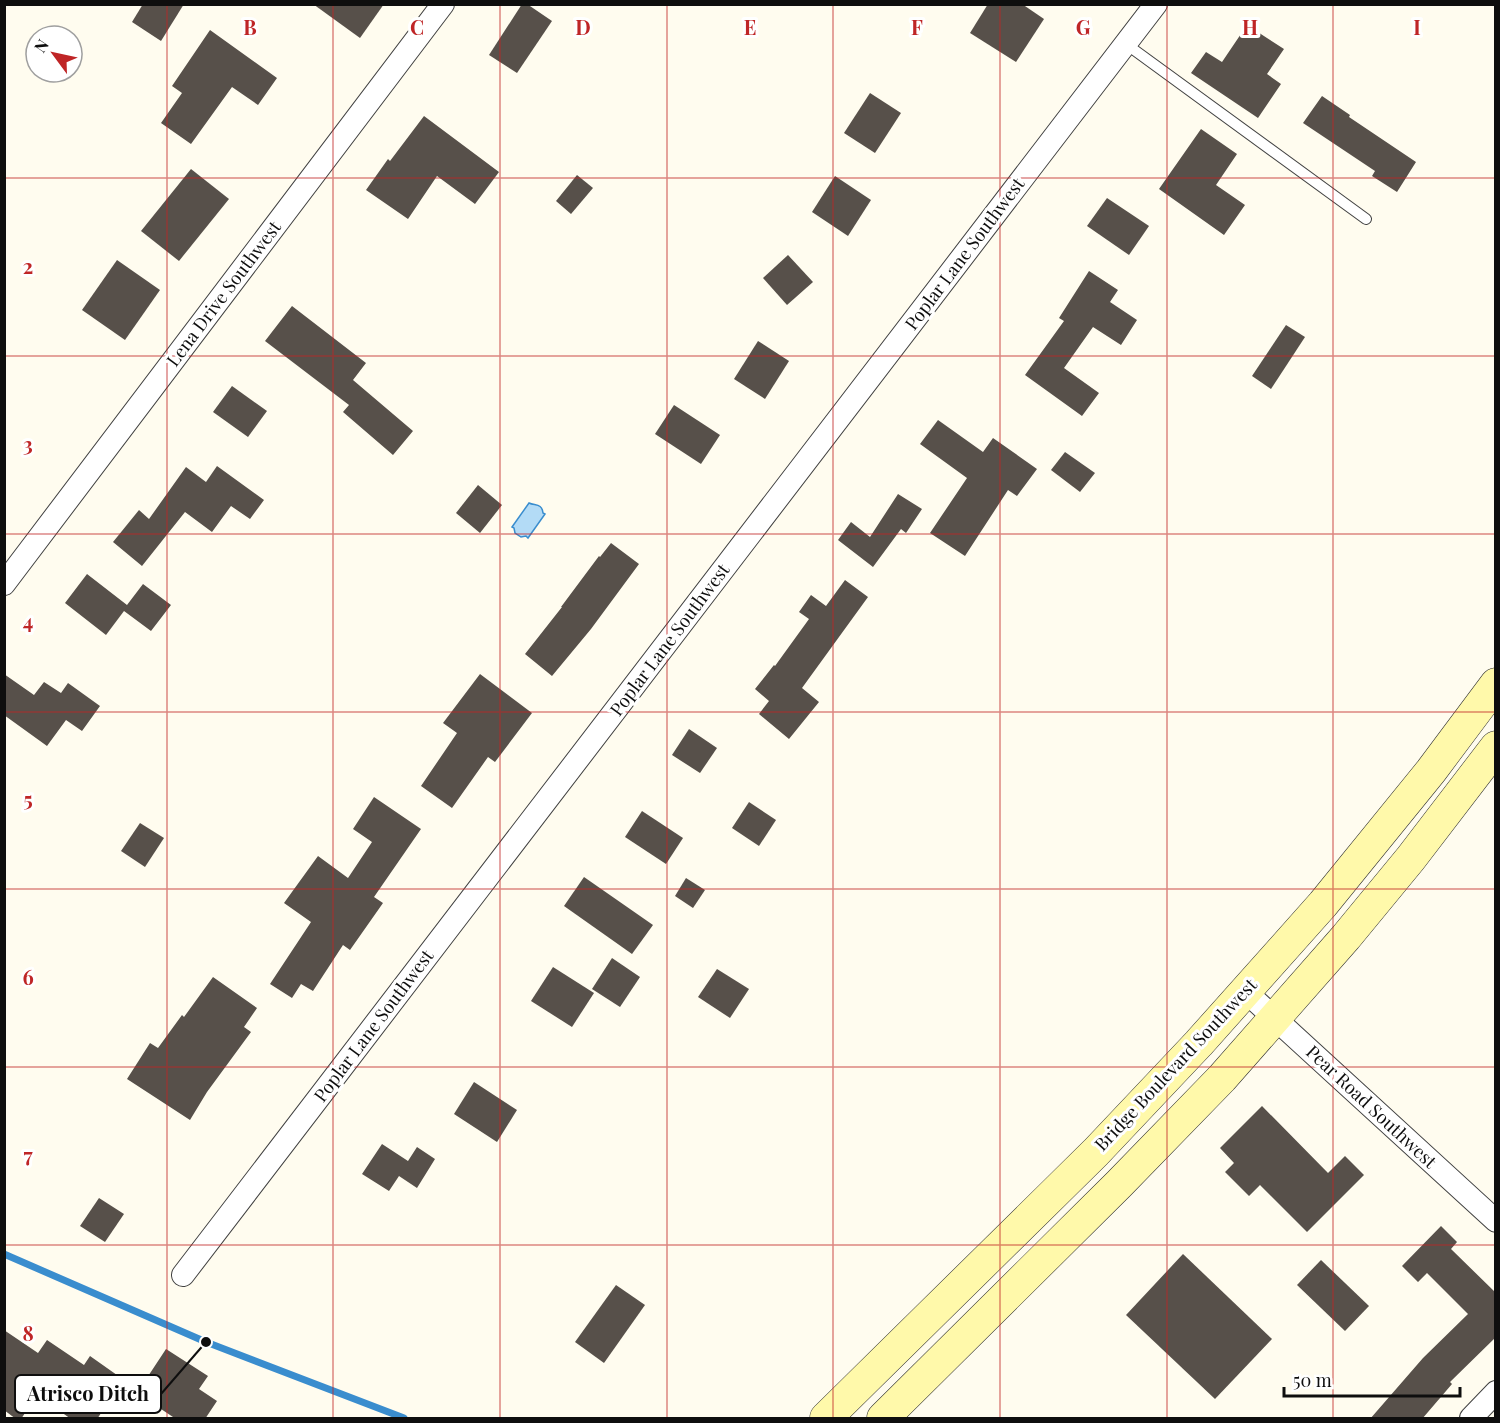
<svg xmlns="http://www.w3.org/2000/svg" width="1500" height="1423" viewBox="0 0 1500 1423" font-family="'Playfair Display',serif">
	<style>
		.water { fill: #b3dbf6; stroke: #3a8dce; stroke-width: 1.5 }
		.lines { fill: none; stroke-linecap: round; stroke-linejoin: round }
		.stream { stroke: #3a8dce; stroke-width: 7 }
		.building { fill: #57504a }
		.service-casing { stroke: #414141; stroke-width: 12 }
		.minor-casing { stroke: #414141; stroke-width: 24 }
		.secondary-casing { stroke: #303030; stroke-width: 33 }
		.service { stroke: #fff; stroke-width: 10 }
		.minor { stroke: #fff; stroke-width: 22 }
		.secondary { stroke: #fff9aa; stroke-width: 32 }
		.grid { fill: none; stroke: #bf2526; stroke-width: 1.5; stroke-opacity: 0.55 }
		.labels { text-anchor: middle; stroke-width: 6; stroke-linejoin: round; paint-order: stroke }
		.street-label { font-size: 18px; fill: #0e0e0e; stroke: #fff }
		.grid-label { font-size: 20px; text-anchor: middle; font-weight: bold; fill: #bf2526; stroke: #fff; stroke-width: 6; stroke-linejoin: round; paint-order: stroke }
		.leader { fill: none; stroke: #0e0e0e; stroke-width: 2 }
		.callout-dot { fill: #0e0e0e; stroke: #fff; stroke-width: 2 }
		.callout { fill: #fff; stroke: #0e0e0e; stroke-width: 2 }
		.callout-label { font-size: 20px; text-anchor: middle; font-weight: bold; fill: #0e0e0e }
	</style>
	<rect width="100%" height="100%" fill="#fffcef"/>
	<path class="water" d="M 529,503 C 535,506 542,503 543,513 L 545,514 L 528,538 L 526,536 L 521,537 L 515,533 L 514,528 L 512,527 Z"/>
	<g class="lines">
		<path class="stream" d="M 4,1254 L 206,1342 L 404,1418"/>
	</g>
	<g class="building">
		<path d="M 143,4 L 184,4 L 161,41 L 132,22 Z"/>
		<path d="M 313,4 L 384,4 L 360,38 Z"/>
		<path d="M 522,4 L 527,4 L 552,21 L 517,73 L 489,55 Z"/>
		<path d="M 988,4 L 1022,4 L 1044,19 L 1016,62 L 970,33 Z"/>
		<path d="M 1247,25 L 1284,49 L 1267,74 L 1281,84 L 1258,118 L 1191,73 L 1206,52 L 1222,62 Z"/>
		<path d="M 210,30 L 277,78 L 258,105 L 232,87 L 191,144 L 161,123 L 182,93 L 172,86 Z"/>
		<path d="M 870,93 L 901,113 L 875,153 L 844,133 Z"/>
		<path d="M 1322,96 L 1350,115 L 1349,117 L 1416,162 L 1397,192 L 1372,176 L 1375,171 L 1303,123 Z"/>
		<path d="M 424,116 L 499,172 L 475,204 L 437,176 L 408,219 L 366,190 L 388,159 L 390,161 Z"/>
		<path d="M 1201,129 L 1237,154 L 1216,185 L 1245,205 L 1224,235 L 1159,189 Z"/>
		<path d="M 191,169 L 229,199 L 179,261 L 141,231 Z"/>
		<path d="M 577,175 L 593,188 L 571,214 L 556,201 Z"/>
		<path d="M 835,176 L 871,200 L 848,236 L 812,212 Z"/>
		<path d="M 1107,198 L 1149,226 L 1129,255 L 1087,226 Z"/>
		<path d="M 788,255 L 813,282 L 787,305 L 763,278 Z"/>
		<path d="M 117,260 L 160,290 L 125,340 L 82,310 Z"/>
		<path d="M 1089,271 L 1118,290 L 1110,302 L 1137,320 L 1121,345 L 1093,327 L 1064,368 L 1099,393 L 1082,416 L 1025,375 L 1064,321 L 1059,318 Z"/>
		<path d="M 292,306 L 366,363 L 353,380 L 413,431 L 393,455 L 343,412 L 349,405 L 265,341 Z"/>
		<path d="M 1286,325 L 1305,337 L 1271,389 L 1252,376 Z"/>
		<path d="M 758,341 L 789,361 L 765,399 L 734,379 Z"/>
		<path d="M 232,386 L 267,411 L 248,437 L 213,412 Z"/>
		<path d="M 674,405 L 720,435 L 701,464 L 655,434 Z"/>
		<path d="M 938,420 L 983,452 L 993,438 L 1037,469 L 1017,496 L 1008,490 L 965,556 L 930,533 L 967,478 L 920,444 Z"/>
		<path d="M 1065,452 L 1095,473 L 1080,492 L 1051,470 Z"/>
		<path d="M 217,466 L 264,500 L 250,519 L 231,506 L 212,532 L 185,512 L 142,566 L 113,542 L 139,510 L 149,519 L 186,467 L 206,482 Z"/>
		<path d="M 478,485 L 502,505 L 480,533 L 456,513 Z"/>
		<path d="M 898,494 L 922,509 L 906,533 L 901,529 L 873,567 L 838,540 L 851,522 L 870,537 Z"/>
		<path d="M 611,543 L 639,564 L 591,629 L 552,676 L 525,654 L 562,607 L 561,607 L 599,556 L 600,557 Z"/>
		<path d="M 87,574 L 127,605 L 143,584 L 171,605 L 151,631 L 124,611 L 106,635 L 65,603 Z"/>
		<path d="M 845,580 L 868,597 L 802,688 L 819,702 L 789,739 L 759,714 L 769,701 L 755,689 L 774,665 L 775,666 L 809,619 L 799,612 L 811,595 L 826,606 Z"/>
		<path d="M 4,674 L 34,695 L 44,682 L 61,693 L 68,683 L 100,706 L 82,731 L 66,720 L 47,746 L 4,715 Z"/>
		<path d="M 480,674 L 532,713 L 495,762 L 488,757 L 452,808 L 421,786 L 457,733 L 443,723 Z"/>
		<path d="M 689,729 L 717,748 L 700,773 L 672,755 Z"/>
		<path d="M 374,797 L 421,829 L 374,897 L 383,903 L 350,950 L 343,945 L 313,991 L 301,984 L 292,998 L 270,984 L 311,922 L 284,903 L 318,856 L 348,878 L 372,842 L 353,829 Z"/>
		<path d="M 749,802 L 776,820 L 759,846 L 732,828 Z"/>
		<path d="M 642,811 L 683,838 L 666,864 L 625,837 Z"/>
		<path d="M 140,823 L 164,838 L 145,867 L 121,851 Z"/>
		<path d="M 584,877 L 653,925 L 632,954 L 564,906 Z"/>
		<path d="M 686,878 L 705,890 L 693,908 L 675,896 Z"/>
		<path d="M 612,958 L 640,977 L 620,1007 L 592,989 Z"/>
		<path d="M 553,967 L 594,993 L 572,1027 L 531,1001 Z"/>
		<path d="M 717,969 L 749,989 L 730,1018 L 698,997 Z"/>
		<path d="M 213,977 L 257,1008 L 244,1027 L 251,1032 L 207,1092 L 190,1120 L 127,1079 L 150,1043 L 158,1048 L 182,1015 L 184,1017 Z"/>
		<path d="M 474,1082 L 517,1110 L 497,1142 L 454,1114 Z"/>
		<path d="M 1262,1106 L 1328,1173 L 1345,1156 L 1364,1175 L 1307,1232 L 1260,1185 L 1249,1196 L 1225,1172 L 1234,1163 L 1220,1148 Z"/>
		<path d="M 382,1144 L 408,1161 L 417,1147 L 435,1159 L 417,1188 L 399,1176 L 389,1191 L 362,1174 Z"/>
		<path d="M 99,1198 L 124,1214 L 105,1242 L 80,1226 Z"/>
		<path d="M 1441,1226 L 1457,1242 L 1451,1249 L 1496,1293 L 1496,1337 L 1450,1382 L 1452,1384 L 1422,1419 L 1370,1419 L 1423,1358 L 1468,1314 L 1427,1273 L 1418,1282 L 1402,1266 Z"/>
		<path d="M 1183,1254 L 1272,1339 L 1215,1399 L 1126,1315 Z"/>
		<path d="M 1321,1260 L 1369,1306 L 1345,1331 L 1297,1285 Z"/>
		<path d="M 616,1285 L 645,1305 L 604,1363 L 575,1342 Z"/>
		<path d="M 4,1330 L 38,1353 L 47,1340 L 84,1365 L 90,1356 L 124,1380 L 97,1419 L 71,1419 L 37,1395 L 21,1419 L 16,1419 L 4,1410 Z"/>
		<path d="M 166,1349 L 208,1376 L 199,1389 L 217,1401 L 205,1419 L 176,1419 L 137,1393 Z"/>
	</g>
	<g class="lines">
		<g class="service-casing">
			<path id="service" d="M 1126,44 L 1366,219"/>
		</g>
		<g class="minor-casing">
			<g id="minor">
				<path d="M 4,584 L 443,4"/>
				<path d="M 1246,992 L 1496,1221"/>
				<path d="M 183,1275 L 1156,4"/>
				<path d="M 1471,1418 L 1496,1392"/>
			</g>
		</g>
		<g class="secondary-casing">
			<g id="secondary">
				<path d="M 826,1418 L 1096,1152 L 1199,1043 L 1323,904 L 1431,771 L 1496,684"/>
				<path d="M 883,1418 L 1119,1184 L 1222,1078 L 1346,937 L 1411,858 L 1496,747"/>
			</g>
		</g>
		<use href="#service" class="service"/>
		<use href="#minor" class="minor"/>
		<use href="#secondary" class="secondary"/>
	</g>
	<path class="grid" d="M 167,4 L 167,1418M 333,4 L 333,1418M 500,4 L 500,1418M 667,4 L 667,1418M 833,4 L 833,1418M 1000,4 L 1000,1418M 1167,4 L 1167,1418M 1333,4 L 1333,1418M 4,178 L 1496,178M 4,356 L 1496,356M 4,534 L 1496,534M 4,712 L 1496,712M 4,889 L 1496,889M 4,1067 L 1496,1067M 4,1245 L 1496,1245"/>
	<g class="labels">
		<g class="street-label">
			<text transform="translate(965 254) rotate(-53)" y="6">Poplar Lane Southwest</text>
			<text transform="translate(224 294) rotate(-53)" y="6">Lena Drive Southwest</text>
			<text transform="translate(670 640) rotate(-53)" y="6">Poplar Lane Southwest</text>
			<text transform="translate(374 1026) rotate(-53)" y="6">Poplar Lane Southwest</text>
			<text transform="translate(1176 1065) rotate(-47)" y="6">Bridge Boulevard Southwest</text>
			<text transform="translate(1371 1107) rotate(43)" y="6">Pear Road Southwest</text>
		</g>
	</g>
	<g class="grid-label">
		<text x="250" y="35">B</text>
		<text x="417" y="35">C</text>
		<text x="583" y="35">D</text>
		<text x="750" y="35">E</text>
		<text x="917" y="35">F</text>
		<text x="1083" y="35">G</text>
		<text x="1250" y="35">H</text>
		<text x="1417" y="35">I</text>
		<text x="28" y="274">2</text>
		<text x="28" y="452">3</text>
		<text x="28" y="629">4</text>
		<text x="28" y="807">5</text>
		<text x="28" y="985">6</text>
		<text x="28" y="1163">7</text>
		<text x="28" y="1341">8</text>
	</g>
	<path class="leader" d="M206 1342L161 1394"/>
	<circle class="callout-dot" cx="206" cy="1342" r="6"/>
	<rect class="callout" x="15" y="1375" width="146" height="38" rx="6"/>
	<g class="callout-label">
		<text x="88" y="1401">Atrisco Ditch</text>
	</g>
	<rect width="1500" height="1423" fill="none" stroke="#0e0e0e" stroke-width="12"/>
	<g transform="translate(54 54) rotate(303)"><circle r="28" fill="#ffffff" stroke="#9f9f9f" stroke-width="1.5"/>
	<path d="M0-4.5L10 22L0 15L-10 22Z" fill="#bf2526"/>
	<text y="-9" font-size="16" font-weight="bold" text-anchor="middle" fill="#0e0e0e">N</text>
	</g>
	<path d="M1284 1387v9h176v-9" fill="none" stroke="#0e0e0e" stroke-width="3"/>
	<text x="1293" y="1387" font-size="18" fill="#0e0e0e" stroke="#ffffff" stroke-width="4.5" paint-order="stroke">50 m</text>
</svg>
